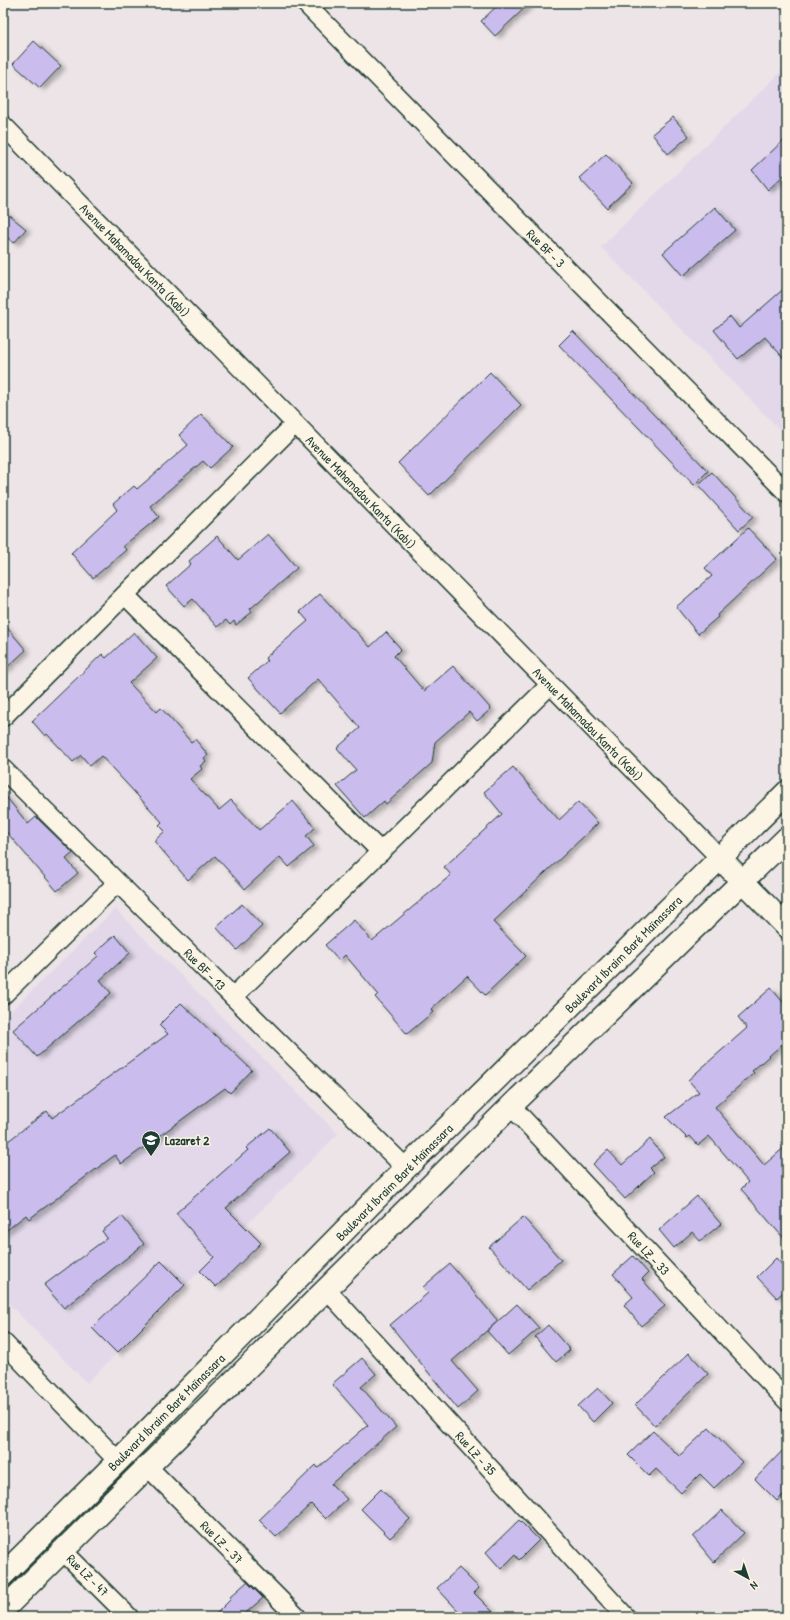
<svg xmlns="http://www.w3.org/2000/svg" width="790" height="1620" viewBox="0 0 790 1620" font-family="'Patrick Hand',sans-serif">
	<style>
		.built { fill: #e2d8e9 }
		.building { fill: #cabced; stroke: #1f3d34; filter: url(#shadow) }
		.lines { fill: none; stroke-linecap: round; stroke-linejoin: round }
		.minor-casing { stroke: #1f3d34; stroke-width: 21 }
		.tertiary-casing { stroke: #1f3d34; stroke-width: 25 }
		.secondary-casing { stroke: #1f3d34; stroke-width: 25 }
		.minor { stroke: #fcf5e5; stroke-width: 18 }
		.tertiary { stroke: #fcf5e5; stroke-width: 22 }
		.secondary { stroke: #fcf5e5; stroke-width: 22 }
		.labels { text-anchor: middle; stroke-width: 3; stroke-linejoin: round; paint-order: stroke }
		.street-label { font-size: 13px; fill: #1f3d34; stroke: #fcf5e5 }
		.poi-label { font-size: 13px; font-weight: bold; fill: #1f3d34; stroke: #fcf5e5; text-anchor: start }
	</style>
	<defs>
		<filter id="shadow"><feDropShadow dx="4.5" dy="2.5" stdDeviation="2" flood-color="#0004"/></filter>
	</defs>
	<rect width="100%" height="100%" fill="#ede4e7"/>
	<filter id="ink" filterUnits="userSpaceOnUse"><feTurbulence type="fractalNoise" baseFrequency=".025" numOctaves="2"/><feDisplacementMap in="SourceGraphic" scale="8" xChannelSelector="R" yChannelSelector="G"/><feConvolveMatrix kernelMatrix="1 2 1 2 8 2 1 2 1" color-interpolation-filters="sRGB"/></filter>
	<g filter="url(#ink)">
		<g class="built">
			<path d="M 787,66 L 787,437 L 601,247 Z"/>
			<path d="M 115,909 L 338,1134 L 87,1383 L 3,1298 L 3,1019 Z"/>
		</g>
		<g class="building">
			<path d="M 500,3 L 530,3 L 495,36 L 481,21 Z"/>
			<path d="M 34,41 L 61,66 L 40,88 L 13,64 Z"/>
			<path d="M 673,117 L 689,136 L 668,154 L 652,134 Z"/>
			<path d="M 787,137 L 787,172 L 768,190 L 752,170 Z"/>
			<path d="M 606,154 L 633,183 L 607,208 L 579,178 Z"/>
			<path d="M 715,207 L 735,230 L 683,276 L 663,253 Z"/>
			<path d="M 3,210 L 26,229 L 14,243 L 3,234 Z"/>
			<path d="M 787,286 L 787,362 L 765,337 L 738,359 L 714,330 L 730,316 L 739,328 Z"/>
			<path d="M 573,331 L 708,471 L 694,485 L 559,345 Z"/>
			<path d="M 490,372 L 521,405 L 429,496 L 398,463 Z"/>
			<path d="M 201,414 L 233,447 L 210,468 L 203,461 L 150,506 L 159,517 L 123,546 L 126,550 L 93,578 L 71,553 L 117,510 L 113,504 L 134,486 L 137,489 L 188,445 L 179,435 Z"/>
			<path d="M 712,472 L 753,517 L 739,530 L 698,485 Z"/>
			<path d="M 748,528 L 777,559 L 717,615 L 718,617 L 698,634 L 676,607 L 712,576 L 705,568 Z"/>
			<path d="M 268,534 L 297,568 L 250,609 L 252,612 L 236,625 L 234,621 L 230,625 L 226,620 L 217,627 L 193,599 L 184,606 L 166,586 L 191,564 L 189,561 L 217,536 L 238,560 Z"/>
			<path d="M 320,594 L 353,630 L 354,629 L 370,647 L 386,632 L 401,649 L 394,656 L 424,691 L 453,666 L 491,709 L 477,721 L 469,712 L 435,742 L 432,763 L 386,804 L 384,801 L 365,818 L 337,786 L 356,770 L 337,748 L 360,728 L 318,679 L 280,713 L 248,678 L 267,661 L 265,658 L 308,621 L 300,612 Z"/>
			<path d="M 3,623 L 26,650 L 3,671 Z"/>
			<path d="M 134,632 L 157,658 L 129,683 L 157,712 L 161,708 L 191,742 L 195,739 L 208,755 L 204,758 L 206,761 L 200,766 L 202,769 L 190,779 L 219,810 L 231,800 L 259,830 L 293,801 L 315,828 L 306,836 L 314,846 L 289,867 L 280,857 L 245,889 L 215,856 L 188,880 L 154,841 L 165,831 L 159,825 L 162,822 L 101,756 L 90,766 L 81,755 L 73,762 L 47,734 L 45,736 L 32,721 L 102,654 L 106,658 Z"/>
			<path d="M 513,767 L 559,820 L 578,802 L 598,823 L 493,922 L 526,956 L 485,995 L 467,976 L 431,1009 L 433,1012 L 407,1034 L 375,997 L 378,994 L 345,955 L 339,961 L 325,945 L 354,920 L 372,941 L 451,875 L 444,867 L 502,814 L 484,792 Z"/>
			<path d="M 3,793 L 28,824 L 36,817 L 73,853 L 66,859 L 78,873 L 57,891 L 3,828 Z"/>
			<path d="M 242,904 L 262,926 L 237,950 L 216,927 Z"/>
			<path d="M 115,935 L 130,953 L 100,980 L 111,993 L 37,1057 L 13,1030 L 98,956 L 95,953 Z"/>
			<path d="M 771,988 L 787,1007 L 787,1040 L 752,1071 L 754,1073 L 715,1107 L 764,1165 L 787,1145 L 787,1242 L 741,1189 L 748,1182 L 709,1136 L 698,1145 L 690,1136 L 687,1138 L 666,1117 L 699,1092 L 688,1080 L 747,1028 L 738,1017 Z"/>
			<path d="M 181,1003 L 252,1070 L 230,1093 L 225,1088 L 121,1164 L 115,1155 L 29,1219 L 26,1215 L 3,1233 L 3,1145 L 47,1111 L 52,1118 L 168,1034 L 159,1025 Z"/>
			<path d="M 270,1128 L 290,1152 L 226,1208 L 261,1243 L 216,1287 L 200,1271 L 214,1257 L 176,1213 L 248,1150 L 246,1148 Z"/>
			<path d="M 650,1139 L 664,1157 L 650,1168 L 654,1172 L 625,1199 L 593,1164 L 608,1150 L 622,1165 Z"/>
			<path d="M 697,1196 L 721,1224 L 700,1241 L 692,1232 L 674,1248 L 659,1230 Z"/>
			<path d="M 122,1216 L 144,1244 L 64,1308 L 44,1285 L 107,1238 L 102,1231 Z"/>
			<path d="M 523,1217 L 561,1260 L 527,1290 L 489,1247 Z"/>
			<path d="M 633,1256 L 648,1273 L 642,1279 L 665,1306 L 641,1326 L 624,1305 L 633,1297 L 613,1274 Z"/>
			<path d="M 776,1258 L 787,1270 L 787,1288 L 777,1298 L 757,1277 Z"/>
			<path d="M 161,1261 L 185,1285 L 117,1353 L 92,1328 Z"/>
			<path d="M 450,1264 L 498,1321 L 452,1361 L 478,1391 L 458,1409 L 390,1325 L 428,1293 L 423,1287 Z"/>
			<path d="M 517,1304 L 539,1328 L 508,1355 L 487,1331 Z"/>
			<path d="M 548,1325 L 570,1350 L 556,1362 L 535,1337 Z"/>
			<path d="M 689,1353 L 708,1374 L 655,1426 L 635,1405 Z"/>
			<path d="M 362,1358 L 376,1374 L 361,1387 L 396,1427 L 331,1484 L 347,1499 L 326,1519 L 311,1504 L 276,1537 L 259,1520 L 316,1465 L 318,1468 L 368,1425 L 332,1384 Z"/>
			<path d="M 598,1388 L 612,1403 L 593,1422 L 578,1406 Z"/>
			<path d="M 709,1428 L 742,1462 L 714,1488 L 700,1474 L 681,1493 L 656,1469 L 649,1476 L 628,1455 L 653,1431 L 679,1456 Z"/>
			<path d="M 787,1446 L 787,1491 L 777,1501 L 755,1479 Z"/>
			<path d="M 381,1489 L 410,1519 L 390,1538 L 361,1509 Z"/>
			<path d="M 722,1510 L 744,1533 L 714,1562 L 693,1537 Z"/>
			<path d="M 519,1520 L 539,1540 L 519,1560 L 515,1555 L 501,1569 L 486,1552 Z"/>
			<path d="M 459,1568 L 479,1588 L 474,1593 L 498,1617 L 464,1617 L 437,1588 Z"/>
			<path d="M 247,1582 L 263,1598 L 241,1617 L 213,1617 L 231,1599 L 230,1597 Z"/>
		</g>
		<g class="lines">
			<g class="minor-casing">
				<g id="minor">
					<path d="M 305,3 L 787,493"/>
					<path d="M 3,125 L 720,858"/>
					<path d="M 125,595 L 381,852"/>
					<path d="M 3,717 L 295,424"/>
					<path d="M 3,769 L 406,1168"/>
					<path d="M 3,995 L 117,883"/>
					<path d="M 233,997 L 550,685"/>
					<path d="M 511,1106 L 787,1401"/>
					<path d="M 326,1289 L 626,1617"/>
					<path d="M 3,1342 L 118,1461"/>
					<path d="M 148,1467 L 297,1617"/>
					<path d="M 63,1551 L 129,1617"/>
				</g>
			</g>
			<g class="tertiary-casing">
				<path id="tertiary" d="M 720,858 L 787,927"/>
			</g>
			<g class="secondary-casing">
				<g id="secondary">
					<path d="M 3,1575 L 118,1461 L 406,1168 L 787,792"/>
					<path d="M 3,1610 L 511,1106 L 787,838"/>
				</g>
			</g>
			<use href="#minor" class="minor"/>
			<use href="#tertiary" class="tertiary"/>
			<use href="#secondary" class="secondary"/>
		</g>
	</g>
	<defs>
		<g id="school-pin" transform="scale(1)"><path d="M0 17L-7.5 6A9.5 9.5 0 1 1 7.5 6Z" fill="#1f3d34" stroke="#fcf5e5"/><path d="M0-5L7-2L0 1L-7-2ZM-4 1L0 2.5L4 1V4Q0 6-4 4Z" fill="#fff"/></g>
	</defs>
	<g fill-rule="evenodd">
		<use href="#school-pin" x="151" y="1140"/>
	</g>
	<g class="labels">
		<g class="street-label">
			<text transform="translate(546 248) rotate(45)" y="5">Rue BF - 3</text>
			<text transform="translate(135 260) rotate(46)" y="5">Avenue Mahamadou Kanta (Kabi)</text>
			<text transform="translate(361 492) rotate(46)" y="5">Avenue Mahamadou Kanta (Kabi)</text>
			<text transform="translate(588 724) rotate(46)" y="5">Avenue Mahamadou Kanta (Kabi)</text>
			<text transform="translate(623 954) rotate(-45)" y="5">Boulevard Ibraim Baré Maïnassara</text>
			<text transform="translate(205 969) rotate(45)" y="5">Rue BF - 13</text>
			<text transform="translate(394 1182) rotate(-45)" y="5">Boulevard Ibraim Baré Maïnassara</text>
			<text transform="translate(649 1253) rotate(47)" y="5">Rue LZ - 33</text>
			<text transform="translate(166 1412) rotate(-45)" y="5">Boulevard Ibraim Baré Maïnassara</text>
			<text transform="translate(476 1453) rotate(48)" y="5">Rue LZ - 35</text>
			<text transform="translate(222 1542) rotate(45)" y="5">Rue LZ - 37</text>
			<text transform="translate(88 1575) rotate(45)" y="5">Rue LZ - 47</text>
		</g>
		<g class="poi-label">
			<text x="165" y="1145">Lazaret 2</text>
		</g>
	</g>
	<rect width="790" height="1620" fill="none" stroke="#fcf5e5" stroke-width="16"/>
	<rect x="8" y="8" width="774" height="1604" fill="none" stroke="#1f3d34" stroke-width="1.5" filter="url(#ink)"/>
	<g transform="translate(748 1578) rotate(140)" stroke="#fcf5e5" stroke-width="3" paint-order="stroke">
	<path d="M0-3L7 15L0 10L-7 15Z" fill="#1f3d34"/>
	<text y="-6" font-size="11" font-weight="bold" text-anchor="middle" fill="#1f3d34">N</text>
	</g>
</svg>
